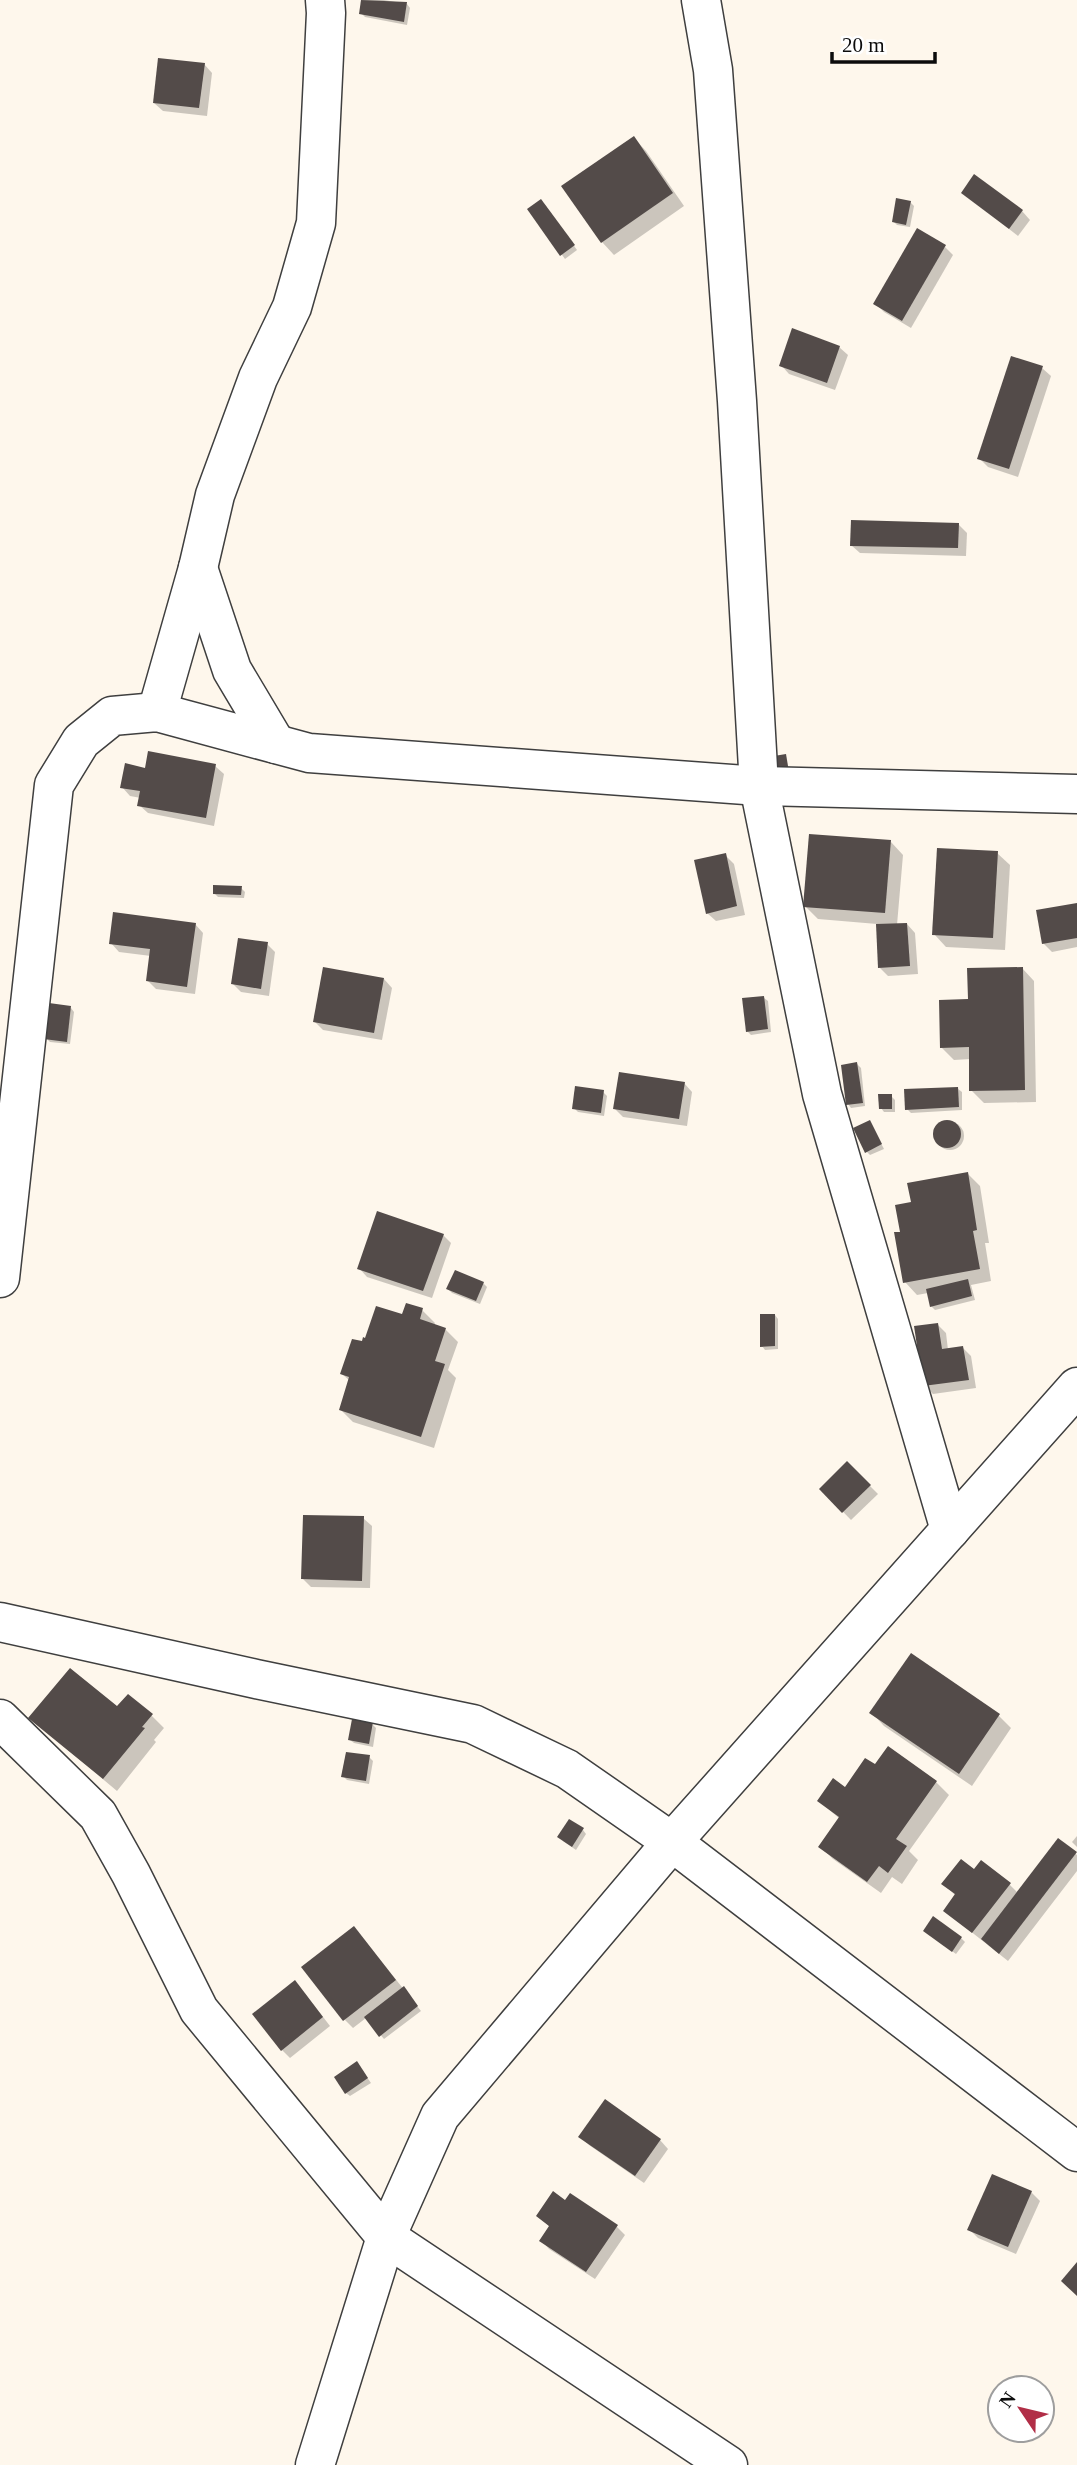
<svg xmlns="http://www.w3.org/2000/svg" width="1077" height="2465" viewBox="0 0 1077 2465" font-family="Georgia,serif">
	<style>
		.shadow { fill: #0003 }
		.building { fill: #534b49 }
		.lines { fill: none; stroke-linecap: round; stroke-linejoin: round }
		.minor-casing { stroke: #3f3f3f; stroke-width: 41 }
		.minor { stroke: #fff; stroke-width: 38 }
	</style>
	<rect width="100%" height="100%" fill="#fef7ec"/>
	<g class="shadow">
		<path d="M 363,0 L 384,0 L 407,4 L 410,8 L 407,25 L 365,17 L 361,13 Z"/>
		<path d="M 204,64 L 212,73 L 207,116 L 163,111 L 154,103 Z"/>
		<path d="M 634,138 L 646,151 L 684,206 L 614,255 L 602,242 Z"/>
		<path d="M 963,193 L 1022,211 L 1030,220 L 1018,236 Z"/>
		<path d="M 910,202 L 914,206 L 910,227 L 897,225 L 893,221 Z"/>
		<path d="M 545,205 L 577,250 L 565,259 L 529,209 Z"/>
		<path d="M 945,247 L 953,255 L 911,328 L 884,312 L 875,303 Z"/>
		<path d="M 839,347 L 848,355 L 835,390 L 789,374 L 781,365 Z"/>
		<path d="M 1012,358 L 1042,368 L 1051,376 L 1018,477 L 988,467 L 979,458 Z"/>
		<path d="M 958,524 L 967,533 L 966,556 L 860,553 L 851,545 Z"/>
		<path d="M 215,766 L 224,774 L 214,826 L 148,813 L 139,805 L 141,798 L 130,796 L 122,787 L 147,770 Z"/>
		<path d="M 891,842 L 903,855 L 897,925 L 907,924 L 915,933 L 918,974 L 888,976 L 880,968 L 877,924 L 818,919 L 805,906 Z"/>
		<path d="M 997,853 L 1010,865 L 1005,950 L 946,947 L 934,934 Z"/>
		<path d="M 725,855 L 734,864 L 745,915 L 716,921 L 707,913 Z"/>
		<path d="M 241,888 L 245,892 L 244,898 L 218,897 L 214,893 Z"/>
		<path d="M 1077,906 L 1077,947 L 1052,952 L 1043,943 Z"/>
		<path d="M 195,924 L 203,933 L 195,994 L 156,989 L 148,981 L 151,956 L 119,952 L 111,943 Z"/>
		<path d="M 267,944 L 275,952 L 269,996 L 241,992 L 233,984 Z"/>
		<path d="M 1022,968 L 1034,981 L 1036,1102 L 984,1103 L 971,1090 L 971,1059 L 954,1060 L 941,1047 L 969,1001 Z"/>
		<path d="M 384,979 L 392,988 L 382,1040 L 323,1030 L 315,1022 Z"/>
		<path d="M 764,998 L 768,1001 L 771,1032 L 751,1035 L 747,1031 Z"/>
		<path d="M 71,1008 L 74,1012 L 70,1044 L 50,1042 L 46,1038 Z"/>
		<path d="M 857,1064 L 861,1068 L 865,1106 L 851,1108 L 848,1104 Z"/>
		<path d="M 684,1083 L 692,1092 L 687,1126 L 623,1117 L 615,1109 Z"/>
		<path d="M 958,1089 L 962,1092 L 962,1110 L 911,1113 L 907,1109 Z"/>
		<path d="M 603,1092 L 607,1096 L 604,1116 L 578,1112 L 574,1108 Z"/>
		<path d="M 891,1096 L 895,1100 L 895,1112 L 884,1112 L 881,1108 Z"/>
		<circle cx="950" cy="1136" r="14"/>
		<path d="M 870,1122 L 884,1149 L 870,1155 L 867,1152 Z"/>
		<path d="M 968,1174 L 980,1186 L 989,1243 L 985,1243 L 991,1281 L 971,1285 L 975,1300 L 935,1310 L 931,1306 L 928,1293 L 917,1295 L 905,1282 L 902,1233 Z"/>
		<path d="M 443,1235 L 451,1243 L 432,1298 L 367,1277 L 359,1268 Z"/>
		<path d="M 483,1283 L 487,1287 L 480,1304 L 452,1293 L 448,1289 Z"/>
		<path d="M 422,1310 L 435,1323 L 434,1326 L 445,1329 L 458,1342 L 448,1370 L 456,1378 L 434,1448 L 353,1422 L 341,1410 L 350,1381 L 342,1374 L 403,1316 Z"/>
		<path d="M 775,1315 L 778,1319 L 778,1349 L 765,1350 L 762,1346 Z"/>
		<path d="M 937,1324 L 946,1333 L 948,1350 L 962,1347 L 971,1356 L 976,1388 L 933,1394 L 924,1385 Z"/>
		<path d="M 847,1463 L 878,1494 L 851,1520 L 821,1489 Z"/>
		<path d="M 363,1518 L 372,1526 L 370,1588 L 311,1587 L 303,1579 Z"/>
		<path d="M 118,1709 L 151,1715 L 164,1728 L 154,1740 L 156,1742 L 117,1791 L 30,1718 Z"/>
		<path d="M 872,1713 L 999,1716 L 1011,1728 L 972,1786 L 884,1726 Z"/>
		<path d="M 372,1724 L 376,1728 L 373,1747 L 354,1743 L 350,1740 Z"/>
		<path d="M 888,1748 L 936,1782 L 949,1795 L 909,1851 L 918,1860 L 902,1884 L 892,1877 L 881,1893 L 833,1859 L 820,1846 L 840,1819 L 819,1801 L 845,1790 L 875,1767 Z"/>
		<path d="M 369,1757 L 373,1761 L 369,1784 L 347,1780 L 343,1776 Z"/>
		<path d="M 583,1830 L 586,1834 L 576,1850 L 563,1841 Z"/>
		<path d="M 1077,1836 L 1077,1847 L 1072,1842 Z"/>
		<path d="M 1059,1841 L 1077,1855 L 1077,1871 L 1008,1961 L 945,1911 L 956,1896 L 944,1884 L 975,1871 L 1009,1884 L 1018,1893 Z"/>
		<path d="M 929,1934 L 961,1938 L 965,1942 L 956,1954 Z"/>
		<path d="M 362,1937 L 421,2011 L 384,2039 L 366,2018 L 353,2028 L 345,2020 Z"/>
		<path d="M 303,1991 L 330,2026 L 290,2058 L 282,2050 Z"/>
		<path d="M 360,2067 L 371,2083 L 350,2096 L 346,2093 Z"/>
		<path d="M 580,2137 L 660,2140 L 668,2149 L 644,2183 L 589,2145 Z"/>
		<path d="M 1031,2192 L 1040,2201 L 1016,2254 L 978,2238 L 969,2229 Z"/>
		<path d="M 566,2202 L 617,2227 L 625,2235 L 595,2279 L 549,2249 L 541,2240 L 550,2227 L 538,2216 Z"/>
	</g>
	<g class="building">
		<path d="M 361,0 L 407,2 L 404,22 L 359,14 Z"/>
		<path d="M 158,58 L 205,63 L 199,108 L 153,103 Z"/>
		<path d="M 634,136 L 673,193 L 601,243 L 561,186 Z"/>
		<path d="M 974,174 L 1023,210 L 1009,229 L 961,193 Z"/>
		<path d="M 896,198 L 911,201 L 906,225 L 892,222 Z"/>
		<path d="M 541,199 L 575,245 L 560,256 L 527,209 Z"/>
		<path d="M 917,228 L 946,245 L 902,321 L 873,304 Z"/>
		<path d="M 792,328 L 840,346 L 827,383 L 779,366 Z"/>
		<path d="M 1011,356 L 1043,366 L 1009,469 L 977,459 Z"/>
		<path d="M 851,520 L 959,523 L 958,548 L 850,546 Z"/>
		<path d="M 148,751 L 216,764 L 206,818 L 137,806 L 140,791 L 120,788 L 125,763 L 145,768 Z"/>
		<path d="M 786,754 L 790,778 L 771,781 L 768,757 Z"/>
		<path d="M 809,834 L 891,840 L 885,913 L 803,907 Z"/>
		<path d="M 937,848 L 998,851 L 993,938 L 932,935 Z"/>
		<path d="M 726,853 L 737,906 L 706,914 L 694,860 Z"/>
		<path d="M 213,885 L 242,886 L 241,895 L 213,894 Z"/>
		<path d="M 1077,903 L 1077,938 L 1042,944 L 1036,910 Z"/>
		<path d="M 113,912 L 196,923 L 187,987 L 146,981 L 150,949 L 109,944 Z"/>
		<path d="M 907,923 L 910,966 L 878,968 L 876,924 Z"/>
		<path d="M 238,938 L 268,942 L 261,989 L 231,984 Z"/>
		<path d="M 323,967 L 384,978 L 374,1033 L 313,1022 Z"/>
		<path d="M 1023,967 L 1025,1090 L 969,1091 L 969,1047 L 940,1048 L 939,1000 L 968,999 L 967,968 Z"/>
		<path d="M 764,996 L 768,1029 L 746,1032 L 742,998 Z"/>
		<path d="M 49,1003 L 71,1006 L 67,1042 L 44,1039 Z"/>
		<path d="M 857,1062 L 863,1103 L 846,1105 L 841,1065 Z"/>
		<path d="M 619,1072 L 685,1082 L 679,1119 L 613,1109 Z"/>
		<path d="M 575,1086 L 604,1090 L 601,1113 L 572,1109 Z"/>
		<path d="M 958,1087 L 959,1107 L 905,1110 L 904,1089 Z"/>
		<path d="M 878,1094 L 892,1094 L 892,1109 L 879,1109 Z"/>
		<circle cx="947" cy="1134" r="14"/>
		<path d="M 870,1120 L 882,1144 L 865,1153 L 853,1128 Z"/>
		<path d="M 968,1172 L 977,1230 L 973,1231 L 980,1269 L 903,1283 L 894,1232 L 900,1232 L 895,1205 L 911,1202 L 907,1183 Z"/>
		<path d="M 377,1211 L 444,1234 L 423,1291 L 357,1269 Z"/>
		<path d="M 455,1270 L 484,1282 L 476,1301 L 446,1289 Z"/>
		<path d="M 968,1279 L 972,1296 L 930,1307 L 926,1289 Z"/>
		<path d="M 406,1303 L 423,1308 L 420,1319 L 446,1328 L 435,1361 L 445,1364 L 421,1437 L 339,1410 L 349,1377 L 340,1374 L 352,1339 L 362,1341 L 363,1337 L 365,1338 L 376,1306 L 402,1314 Z"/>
		<path d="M 760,1314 L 775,1314 L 775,1346 L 760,1347 Z"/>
		<path d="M 938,1323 L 942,1349 L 963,1346 L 969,1380 L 923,1386 L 914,1326 Z"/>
		<path d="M 847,1461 L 871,1485 L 842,1513 L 819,1489 Z"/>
		<path d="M 303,1515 L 364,1516 L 362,1581 L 301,1579 Z"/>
		<path d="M 911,1653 L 1000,1714 L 959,1774 L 869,1713 Z"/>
		<path d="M 70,1668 L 117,1706 L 128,1694 L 153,1714 L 142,1727 L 145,1728 L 103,1779 L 28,1718 Z"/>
		<path d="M 352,1719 L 373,1722 L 369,1744 L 348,1740 Z"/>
		<path d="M 888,1746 L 937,1781 L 896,1839 L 907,1846 L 888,1873 L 879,1866 L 867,1882 L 818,1847 L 839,1817 L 817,1801 L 833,1778 L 845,1787 L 865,1758 L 875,1764 Z"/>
		<path d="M 346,1752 L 370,1755 L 366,1781 L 341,1777 Z"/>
		<path d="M 569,1819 L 584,1828 L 572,1847 L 557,1837 Z"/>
		<path d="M 1058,1838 L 1077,1852 L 999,1954 L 981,1939 Z"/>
		<path d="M 961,1859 L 974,1869 L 981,1860 L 1011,1883 L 972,1933 L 943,1911 L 955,1894 L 941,1884 Z"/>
		<path d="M 933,1916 L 962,1937 L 952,1952 L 923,1931 Z"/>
		<path d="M 354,1926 L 396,1980 L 343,2021 L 301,1967 Z"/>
		<path d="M 295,1980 L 323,2017 L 281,2051 L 252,2014 Z"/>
		<path d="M 404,1986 L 418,2006 L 379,2037 L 364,2017 Z"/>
		<path d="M 357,2061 L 368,2078 L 345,2094 L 334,2077 Z"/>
		<path d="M 605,2099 L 661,2139 L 635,2176 L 578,2137 Z"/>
		<path d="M 992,2174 L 1032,2191 L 1008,2247 L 967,2230 Z"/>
		<path d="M 553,2191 L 565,2200 L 570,2193 L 618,2225 L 586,2272 L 539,2241 L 549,2226 L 536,2216 Z"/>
		<path d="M 1077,2262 L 1077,2296 L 1061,2281 Z"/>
	</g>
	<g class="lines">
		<g class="minor-casing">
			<g id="minor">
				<path d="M 701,0 L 713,70 L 737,401 L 759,786 L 822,1094 L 950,1530"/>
				<path d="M 198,568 L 232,670 L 276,744"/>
				<path d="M 157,712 L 198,568 L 215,495 L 258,378 L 292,307 L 316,223 L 326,13 L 325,0"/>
				<path d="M 0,1278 L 54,785 L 81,741 L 112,716 L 157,712 L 309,753 L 759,786 L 1077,794"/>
				<path d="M 0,1622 L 256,1679 L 473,1724 L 567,1769 L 672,1842 L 1077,2152"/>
				<path d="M 0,1719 L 98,1815 L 131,1874 L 199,2010 L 386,2237 L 728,2465"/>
				<path d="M 315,2465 L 386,2237 L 440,2116 L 672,1842 L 1077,1387"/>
			</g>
		</g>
		<use href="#minor" class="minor"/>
	</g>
	<g transform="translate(1021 2409) rotate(305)"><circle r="33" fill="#ffffff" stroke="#9e9e9e" stroke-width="2"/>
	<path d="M0-5L12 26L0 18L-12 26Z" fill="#b12e47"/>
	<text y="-10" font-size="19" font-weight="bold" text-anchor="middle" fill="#0c0c0c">N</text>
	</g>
	<path d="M832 52v10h103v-10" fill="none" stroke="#0c0c0c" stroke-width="3.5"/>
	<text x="842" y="52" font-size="21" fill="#0c0c0c" stroke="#ffffff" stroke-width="5" paint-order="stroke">20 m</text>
</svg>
